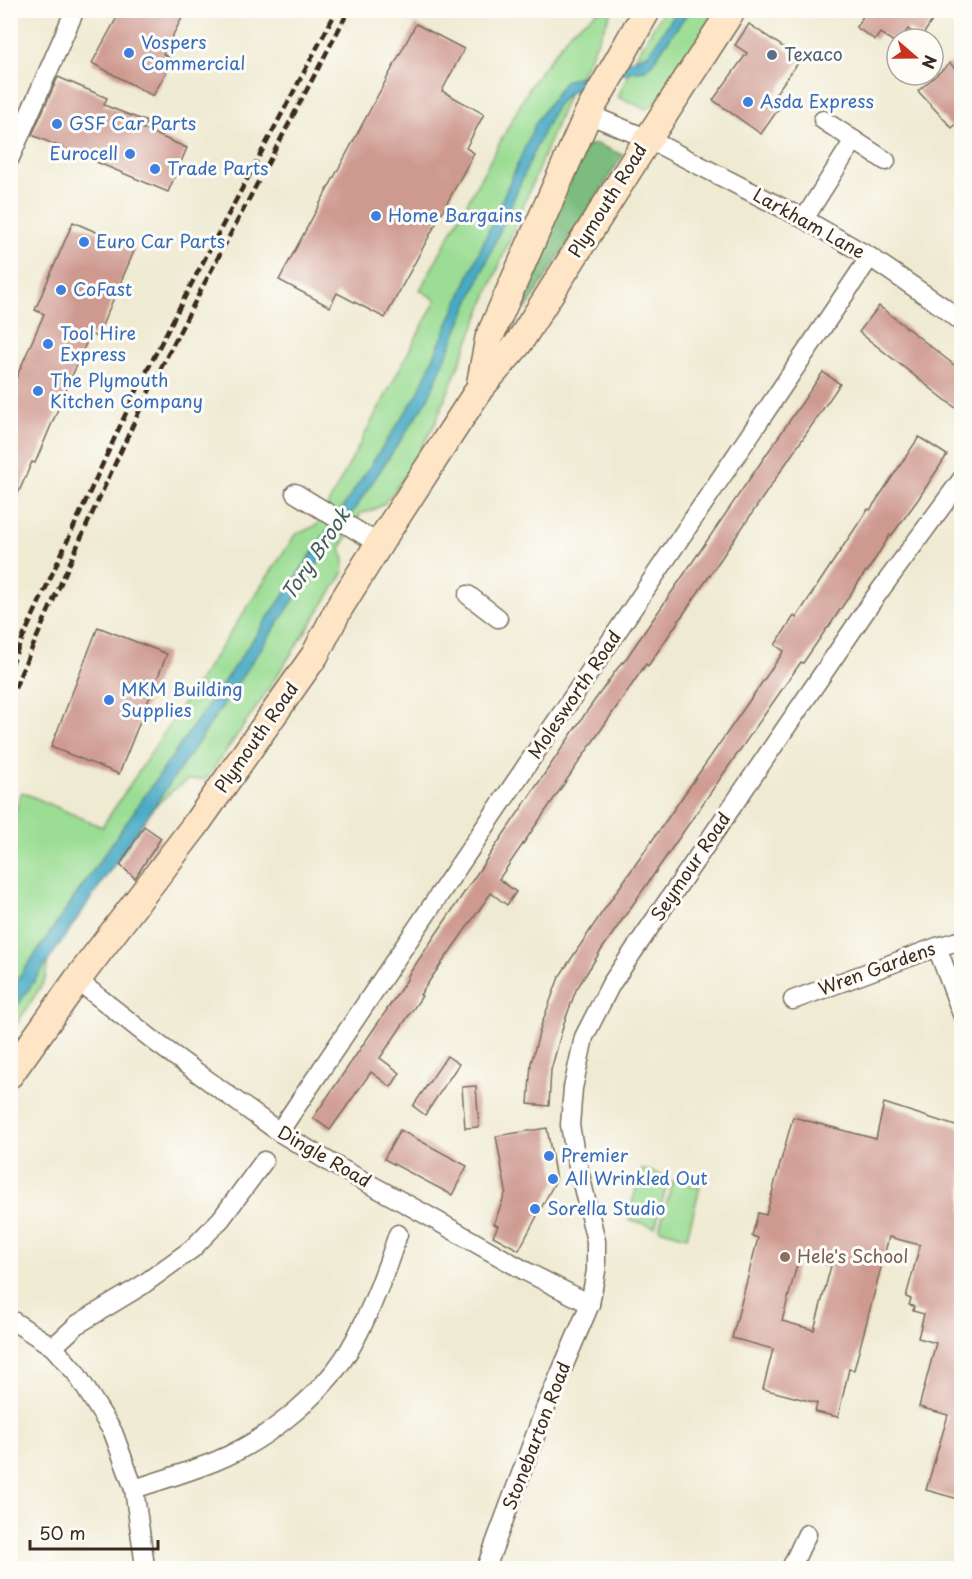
<svg xmlns="http://www.w3.org/2000/svg" width="972" height="1579" viewBox="0 0 972 1579" font-family="'Playpen Sans',sans-serif">
	<style>
		.green { fill: #9bdd94; stroke: #6b8459; stroke-width: 1.5 }
		.forest { fill: #7cbc7e; stroke: #5c734e; stroke-width: 1.5 }
		.water { fill: #46aac5; stroke: #406a72; stroke-width: 1.5 }
		.building { fill: #ce998f; fill-rule: evenodd }
		.lines { fill: none; stroke-linecap: round; stroke-linejoin: round }
		.street-casing { stroke: #7a6d5d; stroke-width: 21 }
		.secondary-casing { stroke: #7a6d5d; stroke-width: 30 }
		.street { stroke: #fff; stroke-width: 18 }
		.secondary { stroke: #fde5c5; stroke-width: 27 }
		.rail { stroke: #3b2a1e; stroke-width: 4.5; stroke-dasharray: 9 4.5; stroke-linecap: butt }
		.shop-dot { fill: #3f7fe0; stroke: #fdfcf7; stroke-width: 2 }
		.service-dot { fill: #5c6f8a; stroke: #fdfcf7; stroke-width: 2 }
		.education-dot { fill: #8d6e63; stroke: #fdfcf7; stroke-width: 2 }
		.labels { text-anchor: middle; stroke-width: 6; stroke-linejoin: round; paint-order: stroke }
		.shop-label { font-size: 18px; fill: #366cbe; stroke: #fdfcf7; text-anchor: start }
		.service-label { font-size: 18px; fill: #4e5e75; stroke: #fdfcf7; text-anchor: start }
		.street-label { font-size: 18px; fill: #3b2a1e; stroke: #fdfcf7 }
		.education-label { font-size: 18px; fill: #785e54; stroke: #fdfcf7; text-anchor: start }
		.water-label { font-size: 20px; font-style: italic; fill: #3f5d61; stroke: #fdfcf7 }
	</style>
	<rect width="100%" height="100%" fill="#fdfcf7"/>
	<filter id="ink" filterUnits="userSpaceOnUse"><feTurbulence type="fractalNoise" baseFrequency=".0167" numOctaves="2"/><feDisplacementMap in="SourceGraphic" scale="12" xChannelSelector="R" yChannelSelector="G"/><feConvolveMatrix kernelMatrix="1 2 1 2 8 2 1 2 1" color-interpolation-filters="sRGB"/></filter>
	<filter id="wash" filterUnits="userSpaceOnUse"><feTurbulence type="fractalNoise" baseFrequency=".008" numOctaves="4" result="noise"/><feDisplacementMap in="SourceGraphic" scale="24" xChannelSelector="R" yChannelSelector="G"/><feGaussianBlur stdDeviation="1.35" result="paint"/><feColorMatrix in="noise" values="0 0 0 0 0 0 0 0 0 0 0 0 0 0 0 0 0 1.4 0 .05"/><feComposite in="paint" operator="in"/></filter>
	<g filter="url(#wash)">
		<rect width="100%" height="100%" fill="#efead2"/>
		<g class="green">
			<path d="M 599,11 L 612,11 L 581,75 L 569,93 L 435,424 L 403,479 L 384,504 L 371,511 L 361,513 L 341,547 L 344,561 L 343,574 L 254,711 L 206,779 L 188,780 L 172,791 L 152,809 L 48,960 L 45,980 L 11,1033 L 10,825 L 22,792 L 102,827 L 295,535 L 317,525 L 436,300 L 420,290 L 532,83 L 571,31 Z"/>
			<path d="M 663,11 L 719,11 L 654,105 L 646,109 L 618,97 L 635,58 Z"/>
			<path d="M 641,1169 L 669,1177 L 655,1227 L 628,1219 Z"/>
			<path d="M 673,1180 L 700,1187 L 687,1237 L 659,1229 Z"/>
		</g>
		<path class="forest" d="M 597,144 L 623,155 L 526,309 L 516,307 L 586,146 Z"/>
		<path class="water" d="M 677,11 L 689,11 L 653,62 L 645,70 L 629,72 L 569,93 L 557,105 L 536,147 L 427,401 L 197,744 L 11,1015 L 11,989 L 299,573 L 417,395 L 536,122 L 565,81 L 648,54 Z"/>
		<g id="blocks">
			<g class="building">
				<path d="M 121,10 L 186,10 L 163,54 L 173,60 L 153,96 L 92,63 Z"/>
				<path d="M 867,10 L 939,10 L 921,38 L 908,29 L 902,39 L 897,39 L 897,44 L 880,33 L 875,40 L 856,27 Z"/>
				<path d="M 416,24 L 464,49 L 442,91 L 484,114 L 466,148 L 474,153 L 385,318 L 337,293 L 330,307 L 279,280 Z"/>
				<path d="M 749,24 L 801,59 L 773,97 L 782,104 L 761,134 L 713,100 L 747,53 L 735,45 Z"/>
				<path d="M 950,63 L 962,76 L 962,119 L 952,128 L 918,91 Z"/>
				<path d="M 58,77 L 107,98 L 104,105 L 147,122 L 143,129 L 187,148 L 168,192 L 32,135 Z"/>
				<path d="M 73,222 L 135,249 L 97,337 L 90,334 L 35,463 L 32,462 L 10,512 L 10,392 L 44,314 L 35,310 Z"/>
				<path d="M 879,306 L 962,371 L 962,413 L 859,332 Z"/>
				<path d="M 823,372 L 840,384 L 648,666 L 646,664 L 499,879 L 516,892 L 507,905 L 491,893 L 432,977 L 420,995 L 422,996 L 380,1058 L 400,1073 L 391,1087 L 371,1072 L 330,1130 L 313,1118 L 384,1014 L 408,978 L 407,977 L 587,711 L 622,662 L 623,663 Z"/>
				<path d="M 919,437 L 947,455 L 917,501 L 891,536 L 890,535 L 867,572 L 866,571 L 828,628 L 827,628 L 803,663 L 801,662 L 600,952 L 576,990 L 564,1023 L 551,1070 L 549,1106 L 528,1104 L 531,1063 L 541,1026 L 559,977 L 601,914 L 784,651 L 775,645 L 794,616 L 796,618 L 844,545 L 868,509 L 870,510 Z"/>
				<path d="M 98,627 L 167,654 L 119,774 L 51,747 Z"/>
				<path d="M 144,826 L 161,838 L 135,878 L 120,865 Z"/>
				<path d="M 447,1056 L 459,1064 L 425,1115 L 413,1106 Z"/>
				<path d="M 476,1086 L 479,1127 L 465,1128 L 462,1087 Z"/>
				<path d="M 884,1103 L 962,1128 L 962,1500 L 926,1490 L 948,1415 L 919,1407 L 936,1343 L 918,1338 L 924,1314 L 913,1311 L 914,1306 L 909,1305 L 911,1299 L 906,1297 L 920,1245 L 889,1237 L 854,1370 L 849,1369 L 838,1417 L 815,1412 L 817,1403 L 763,1389 L 773,1349 L 732,1338 L 758,1238 L 752,1236 L 758,1213 L 766,1215 L 793,1117 L 876,1139 ZM 799,1257 L 831,1266 L 814,1330 L 782,1321 Z"/>
				<path d="M 547,1128 L 556,1180 L 519,1250 L 493,1236 L 498,1226 L 494,1224 L 506,1191 L 496,1136 Z"/>
				<path d="M 400,1130 L 467,1166 L 452,1195 L 384,1159 Z"/>
			</g>
		</g>
	</g>
	<g filter="url(#ink)">
		<use href="#blocks" fill-opacity="0" stroke="#7a6d5d" stroke-width="1.5"/>
		<g class="lines">
			<g class="street-casing">
				<g id="street">
					<path d="M 588,114 L 648,139 L 804,219 L 870,257 L 943,307 L 962,323"/>
					<path d="M 823,120 L 886,161"/>
					<path d="M 10,158 L 75,10"/>
					<path d="M 804,219 L 854,140"/>
					<path d="M 295,493 L 379,544"/>
					<path d="M 468,595 L 498,618"/>
					<path d="M 937,947 L 962,1014"/>
					<path d="M 77,980 L 158,1044 L 279,1132 L 336,1166 L 423,1213 L 527,1272 L 590,1304"/>
					<path d="M 793,1000 L 937,947 L 962,940"/>
					<path d="M 279,1132 L 870,257"/>
					<path d="M 10,1319 L 53,1347 L 76,1373 L 113,1432 L 134,1489 L 144,1559 L 144,1568"/>
					<path d="M 53,1347 L 78,1324 L 141,1286 L 192,1249 L 221,1219 L 264,1161"/>
					<path d="M 134,1489 C 161,1480 189,1472 216,1461 C 269,1439 328,1391 355,1340 C 373,1306 386,1271 398,1234"/>
					<path d="M 486,1568 L 545,1409 L 590,1304 L 596,1271 L 596,1241 L 575,1154 L 570,1125 L 573,1088 L 584,1037 L 611,984 L 873,600 L 962,479"/>
					<path d="M 791,1568 L 807,1534"/>
				</g>
			</g>
			<g class="secondary-casing">
				<g id="secondary">
					<path d="M 480,386 L 489,338 L 588,114 L 647,10"/>
					<path d="M 10,1074 L 77,980 L 194,827 L 315,655 L 339,608 L 384,536 L 480,388 L 518,344 L 648,139 L 732,10"/>
				</g>
			</g>
			<use href="#street" class="street"/>
			<use href="#secondary" class="secondary"/>
			<g class="rail">
				<path d="M 10,666 L 132,400 L 193,281 L 337,10"/>
				<path d="M 10,701 L 21,673 L 80,540 L 143,403 L 203,286 L 349,10"/>
			</g>
		</g>
	</g>
	<g class="shop-dot">
		<circle cx="129" cy="53" r="6"/>
		<circle cx="748" cy="102" r="6"/>
		<circle cx="57" cy="124" r="6"/>
		<circle cx="130" cy="154" r="6"/>
		<circle cx="155" cy="169" r="6"/>
		<circle cx="376" cy="216" r="6"/>
		<circle cx="84" cy="242" r="6"/>
		<circle cx="61" cy="290" r="6"/>
		<circle cx="48" cy="344" r="6"/>
		<circle cx="38" cy="391" r="6"/>
		<circle cx="109" cy="700" r="6"/>
		<circle cx="549" cy="1156" r="6"/>
		<circle cx="553" cy="1179" r="6"/>
		<circle cx="535" cy="1209" r="6"/>
	</g>
	<circle class="service-dot" cx="772" cy="55" r="6"/>
	<circle class="education-dot" cx="785" cy="1257" r="6"/>
	<g class="labels">
		<g class="shop-label">
			<text x="141" y="49">Vospers<tspan x="141" dy="21">Commercial</tspan></text>
			<text x="760" y="108">Asda Express</text>
			<text x="69" y="130">GSF Car Parts</text>
			<text x="118" y="160" text-anchor="end">Eurocell</text>
			<text x="167" y="175">Trade Parts</text>
			<text x="388" y="222">Home Bargains</text>
			<text x="96" y="248">Euro Car Parts</text>
			<text x="73" y="296">CoFast</text>
			<text x="60" y="340">Tool Hire<tspan x="60" dy="21">Express</tspan></text>
			<text x="50" y="387">The Plymouth<tspan x="50" dy="21">Kitchen Company</tspan></text>
			<text x="121" y="696">MKM Building<tspan x="121" dy="21">Supplies</tspan></text>
			<text x="561" y="1162">Premier</text>
			<text x="565" y="1185">All Wrinkled Out</text>
			<text x="547" y="1215">Sorella Studio</text>
		</g>
		<g class="service-label">
			<text x="784" y="61">Texaco</text>
		</g>
		<g class="street-label">
			<text transform="translate(608 201) rotate(-58)" y="6">Plymouth Road</text>
			<text transform="translate(809 224) rotate(29)" y="6">Larkham Lane</text>
			<text transform="translate(575 695) rotate(-56)" y="6">Molesworth Road</text>
			<text transform="translate(257 738) rotate(-55)" y="6">Plymouth Road</text>
			<text transform="translate(691 867) rotate(-56)" y="6">Seymour Road</text>
			<text transform="translate(877 969) rotate(-20)" y="6">Wren Gardens</text>
			<text transform="translate(324 1157) rotate(30)" y="6">Dingle Road</text>
			<text transform="translate(537 1436) rotate(-69)" y="6">Stonebarton Road</text>
		</g>
		<g class="education-label">
			<text x="797" y="1263">Hele's School</text>
		</g>
		<g class="water-label">
			<text transform="translate(316 554) rotate(-56)" y="7">Tory Brook</text>
		</g>
	</g>
	<rect width="972" height="1579" fill="none" stroke="#fdfcf7" stroke-width="36"/>
	<g transform="translate(915 57) rotate(110)"><circle r="28" fill="#fdfcf7" stroke="#afa8a0" stroke-width="1.5"/>
	<path d="M0-4.5L10 22L0 15L-10 22Z" fill="#c8321e"/>
	<text y="-9" font-size="16" font-weight="bold" text-anchor="middle" fill="#3b2a1e">N</text>
	</g>
	<path d="M30 1540v9h128v-9" fill="none" stroke="#3b2a1e" stroke-width="3"/>
	<text x="39" y="1540" font-size="18" fill="#3b2a1e" stroke="#fdfcf7" stroke-width="4.5" paint-order="stroke">50 m</text>
</svg>
